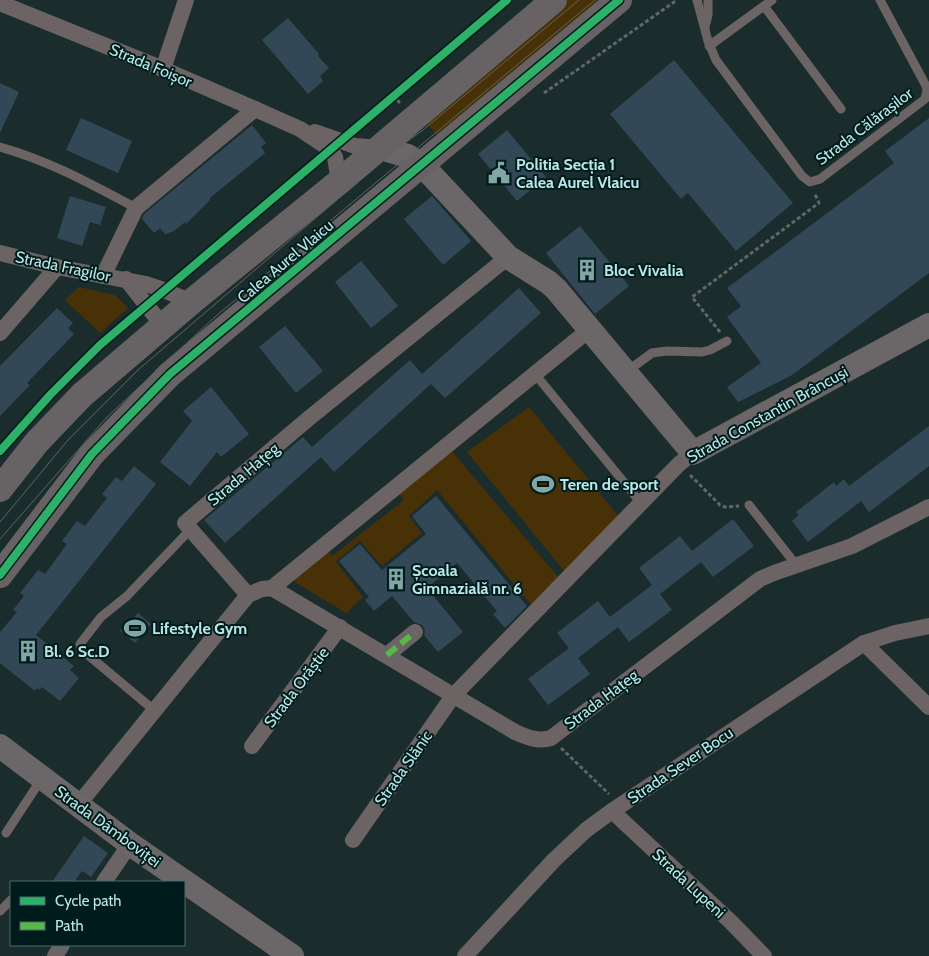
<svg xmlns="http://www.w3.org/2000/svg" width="929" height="956" viewBox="0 0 929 956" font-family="Cabin,sans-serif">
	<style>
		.green { fill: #483106 }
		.building { fill: #334857 }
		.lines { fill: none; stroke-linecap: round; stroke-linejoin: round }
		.path { stroke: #646566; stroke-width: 3; stroke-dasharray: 4 2.5; stroke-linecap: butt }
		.lane { stroke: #6b6364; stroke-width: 9 }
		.street { stroke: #6b6364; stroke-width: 16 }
		.secondary { stroke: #6b6667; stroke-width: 24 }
		.primary { stroke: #676364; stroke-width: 26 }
		.tram { stroke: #616465; stroke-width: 1 }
		.quiet { stroke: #58b947; stroke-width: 6; stroke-dasharray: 12 6; stroke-linecap: butt }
		.cycleway-casing { stroke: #001b1b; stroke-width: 11 }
		.cycleway { stroke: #2db169; stroke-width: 8 }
		.labels { text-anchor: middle; stroke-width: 4; stroke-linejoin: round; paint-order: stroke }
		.street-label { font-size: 16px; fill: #b9e7e7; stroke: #001b1b }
		.poi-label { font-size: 16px; font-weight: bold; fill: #b9e7e7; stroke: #001b1b; text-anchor: start }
	</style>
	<rect width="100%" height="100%" fill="#1b2c2c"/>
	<g class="green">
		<path d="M 568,0 L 600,0 L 438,137 L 425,121 Z"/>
		<path d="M 79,287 L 115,295 L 128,308 L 100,333 L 65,300 Z"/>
		<path d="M 529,407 L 619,517 L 565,572 L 467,452 Z"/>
		<path d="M 452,451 L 559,578 L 532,606 L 437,490 L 409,516 L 422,533 L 382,566 L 360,541 L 336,562 L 363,597 L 346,613 L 293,581 L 328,552 L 332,556 L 404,500 L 399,494 Z"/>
	</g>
	<g class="building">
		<path d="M 288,18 L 319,54 L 318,56 L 329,68 L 320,76 L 323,81 L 308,94 L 262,40 Z"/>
		<path d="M 674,60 L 793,203 L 736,251 L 688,193 L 681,199 L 610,114 Z"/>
		<path d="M 0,83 L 19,92 L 0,133 Z"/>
		<path d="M 81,118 L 132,141 L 118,173 L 66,150 Z"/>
		<path d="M 929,118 L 929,273 L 792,375 L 738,402 L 727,387 L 761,363 L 727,317 L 741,306 L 727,288 L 894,163 L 885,151 Z"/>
		<path d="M 252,125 L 266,143 L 261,147 L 265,153 L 210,198 L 210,200 L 186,224 L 185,222 L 174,231 L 169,233 L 165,234 L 160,228 L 154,233 L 142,219 L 144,214 Z"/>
		<path d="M 507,130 L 546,177 L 517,201 L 478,154 Z"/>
		<path d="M 70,196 L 106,207 L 100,225 L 90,222 L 82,246 L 57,238 Z"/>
		<path d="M 432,196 L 471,241 L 443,265 L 404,219 Z"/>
		<path d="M 580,226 L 629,286 L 595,314 L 546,253 Z"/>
		<path d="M 361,261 L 398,306 L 371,328 L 335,282 Z"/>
		<path d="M 519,288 L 541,313 L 445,398 L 431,384 L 334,472 L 321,457 L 225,543 L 204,520 L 303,437 L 312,447 L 410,360 L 422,374 Z"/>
		<path d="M 57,308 L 73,323 L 68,328 L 74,334 L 27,383 L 30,385 L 0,416 L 0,366 Z"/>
		<path d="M 285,326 L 323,371 L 296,393 L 259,347 Z"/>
		<path d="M 211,387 L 249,434 L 221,457 L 217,452 L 190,486 L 160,462 L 192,421 L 183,411 Z"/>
		<path d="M 929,426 L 929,466 L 869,512 L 861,501 L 808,542 L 792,521 L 799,515 L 796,512 L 834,482 L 836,486 L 844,479 L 849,486 Z"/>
		<path d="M 134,466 L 156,484 L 36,635 L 74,666 L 70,670 L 79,678 L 60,701 L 42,687 L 39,690 L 37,688 L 35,691 L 0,663 L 0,632 L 17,612 L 13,610 L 24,596 L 20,593 L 38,570 L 45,574 L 67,544 L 62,541 L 77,521 L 85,526 L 107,498 L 102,494 L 116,477 L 122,481 Z"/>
		<path d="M 436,496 L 527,606 L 505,628 L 493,614 L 497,611 L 457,563 L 427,588 L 463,632 L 438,652 L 424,635 L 425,630 L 422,625 L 414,622 L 392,596 L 374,611 L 365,600 L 369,597 L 339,561 L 360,544 L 382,570 L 426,534 L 412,516 Z"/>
		<path d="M 733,519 L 754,546 L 713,577 L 701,562 L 660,594 L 672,610 L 629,642 L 618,627 L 578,658 L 590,674 L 548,705 L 528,679 L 569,648 L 557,633 L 598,601 L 610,617 L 652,585 L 639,568 L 680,536 L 692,551 Z"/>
		<path d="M 138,613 L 151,624 L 135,643 L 120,631 Z"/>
		<path d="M 84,836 L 108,853 L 91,877 L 82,871 L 74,882 L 52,882 Z"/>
	</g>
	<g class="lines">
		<g class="path">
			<path d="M 544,93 L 677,0"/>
			<path d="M 393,95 L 400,103"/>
			<path d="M 720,332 L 692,297 L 819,203 L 815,194"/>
			<path d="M 690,475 L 720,505 L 725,507 L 739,506"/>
			<path d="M 561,748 L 609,794"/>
		</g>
		<g class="lane">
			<path d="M 697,0 L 708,41 L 716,60 L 802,176 L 810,182 L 820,179 L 925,99 L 927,90 L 926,86 L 880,0"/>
			<path d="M 764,6 L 841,109"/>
			<path d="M 705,27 L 708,15 L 708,0"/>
			<path d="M 709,46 L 772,0"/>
			<path d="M 0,147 C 50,161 91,184 136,208"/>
			<path d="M 626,372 L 652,353 L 667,351 L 702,352 L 710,350 L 727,341"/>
			<path d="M 535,374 L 641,503"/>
			<path d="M 749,505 L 797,566"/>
			<path d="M 155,711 L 82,650 L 80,644 L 101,617 L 127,596 L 187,533 L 185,525"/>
			<path d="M 6,833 L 42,778"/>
			<path d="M 0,911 L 11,900"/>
		</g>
		<g class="street">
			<path d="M 0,3 L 163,69 L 255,109 L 300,129 L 330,149 L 335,157 L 339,182"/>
			<path d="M 163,69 L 186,0"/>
			<path d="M 315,132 L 355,146 L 380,148"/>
			<path d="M 0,253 L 57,267 L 146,284 L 164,290 L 191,302"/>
			<path d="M 103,276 L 136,208 L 255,109"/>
			<path d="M 126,279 L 163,326"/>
			<path d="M 0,333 L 57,267"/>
			<path d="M 272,588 L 590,329"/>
			<path d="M 248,595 L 185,523 L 308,419 L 508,257"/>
			<path d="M 864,643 L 929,707"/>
			<path d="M 387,655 L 415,632"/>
			<path d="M 252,746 L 340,627"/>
			<path d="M 78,805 L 248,595 L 262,589 L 272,588 L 515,732 C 526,737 538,742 551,738 L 760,579 L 774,573 L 852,546 L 929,507"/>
			<path d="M 612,811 L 731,922 L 764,956"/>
			<path d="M 353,840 L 453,696 L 679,464 L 693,453"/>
			<path d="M 104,882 L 130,844"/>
			<path d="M 55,956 L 62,945"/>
			<path d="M 465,956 L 554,860 L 586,830 L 612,811 L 864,643 L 895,633 L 929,626"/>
		</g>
		<g class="secondary">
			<path d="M 380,148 L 408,156 L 422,165 L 508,257 L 548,282 L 556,289 L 693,453 L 929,325"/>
			<path d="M 0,746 L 130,844 L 292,956"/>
		</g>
		<g class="primary">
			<path d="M 0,489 L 37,442 L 82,395 L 191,302 L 339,182 L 554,0"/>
			<path d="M 0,575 L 92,454 L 170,374 L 619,0"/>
		</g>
		<g class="tram">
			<path d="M 0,522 L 68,440 L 138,370 L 394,151 L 423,130 L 579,0"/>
			<path d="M 0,539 L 107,417 L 216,316 L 595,0"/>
		</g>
		<path class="quiet" d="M 387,655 L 415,632"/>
		<g class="cycleway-casing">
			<g id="cycleway">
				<path d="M 0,451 L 50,395 L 100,345 L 507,0"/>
				<path d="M 0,575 L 92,454 L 170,374 L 619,0"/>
			</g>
		</g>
		<use href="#cycleway" class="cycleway"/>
	</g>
	<defs>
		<g id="civic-bare" transform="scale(1.725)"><path d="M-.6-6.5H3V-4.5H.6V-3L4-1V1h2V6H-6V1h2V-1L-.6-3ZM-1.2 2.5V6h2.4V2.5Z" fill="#82a6a6" stroke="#001b1b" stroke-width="2.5" paint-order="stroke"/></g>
		<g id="building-bare" transform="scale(1.725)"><path d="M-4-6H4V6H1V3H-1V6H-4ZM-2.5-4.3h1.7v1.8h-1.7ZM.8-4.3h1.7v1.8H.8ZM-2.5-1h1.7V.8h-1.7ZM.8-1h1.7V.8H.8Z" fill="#82a6a6" stroke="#001b1b" stroke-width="2.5" paint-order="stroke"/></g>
		<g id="stadium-bare" transform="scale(1.725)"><path d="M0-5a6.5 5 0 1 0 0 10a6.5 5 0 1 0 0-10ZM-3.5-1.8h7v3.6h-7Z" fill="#82a6a6" stroke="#001b1b" stroke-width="2.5" paint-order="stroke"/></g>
	</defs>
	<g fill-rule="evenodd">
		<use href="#civic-bare" x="499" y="173"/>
		<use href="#building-bare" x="587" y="270"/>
		<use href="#stadium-bare" x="543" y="484"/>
		<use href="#building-bare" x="396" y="579"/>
		<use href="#stadium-bare" x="135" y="628"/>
		<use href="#building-bare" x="28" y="651"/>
	</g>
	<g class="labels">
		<g class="street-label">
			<text transform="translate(151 65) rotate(23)" y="6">Strada Foișor</text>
			<text transform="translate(864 126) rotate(-37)" y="6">Strada Călărașilor</text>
			<text transform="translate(285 261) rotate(-40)" y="6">Calea Aurel Vlaicu</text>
			<text transform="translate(63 266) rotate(12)" y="6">Strada Fragilor</text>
			<text transform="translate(767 414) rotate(-29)" y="6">Strada Constantin Brâncuși</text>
			<text transform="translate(243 474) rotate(-40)" y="6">Strada Hațeg</text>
			<text transform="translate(296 687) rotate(-53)" y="6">Strada Orăștie</text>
			<text transform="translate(601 699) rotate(-37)" y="6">Strada Hațeg</text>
			<text transform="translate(680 765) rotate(-34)" y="6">Strada Sever Bocu</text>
			<text transform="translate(403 768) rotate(-55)" y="6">Strada Slănic</text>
			<text transform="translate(108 826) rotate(36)" y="6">Strada Dâmboviței</text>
			<text transform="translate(689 883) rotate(43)" y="6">Strada Lupeni</text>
		</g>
		<g class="poi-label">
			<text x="516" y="170">Politia Secția 1<tspan x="516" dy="18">Calea Aurel Vlaicu</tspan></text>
			<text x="604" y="276">Bloc Vivalia</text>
			<text x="560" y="490">Teren de sport</text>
			<text x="412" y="576">Școala<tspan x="412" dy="18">Gimnazială nr. 6</tspan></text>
			<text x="152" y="634">Lifestyle Gym</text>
			<text x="44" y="657">Bl. 6 Sc.D</text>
		</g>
	</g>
	<rect x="10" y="881" width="175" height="65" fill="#001b1b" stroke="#4a6d6d"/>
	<rect x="20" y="897" width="25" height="8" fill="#2db169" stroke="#4a6d6d"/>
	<text x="55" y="906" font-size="15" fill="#b9e7e7">Cycle path</text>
	<rect x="20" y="922" width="25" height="8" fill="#58b947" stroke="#4a6d6d"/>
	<text x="55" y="931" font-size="15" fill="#b9e7e7">Path</text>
</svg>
